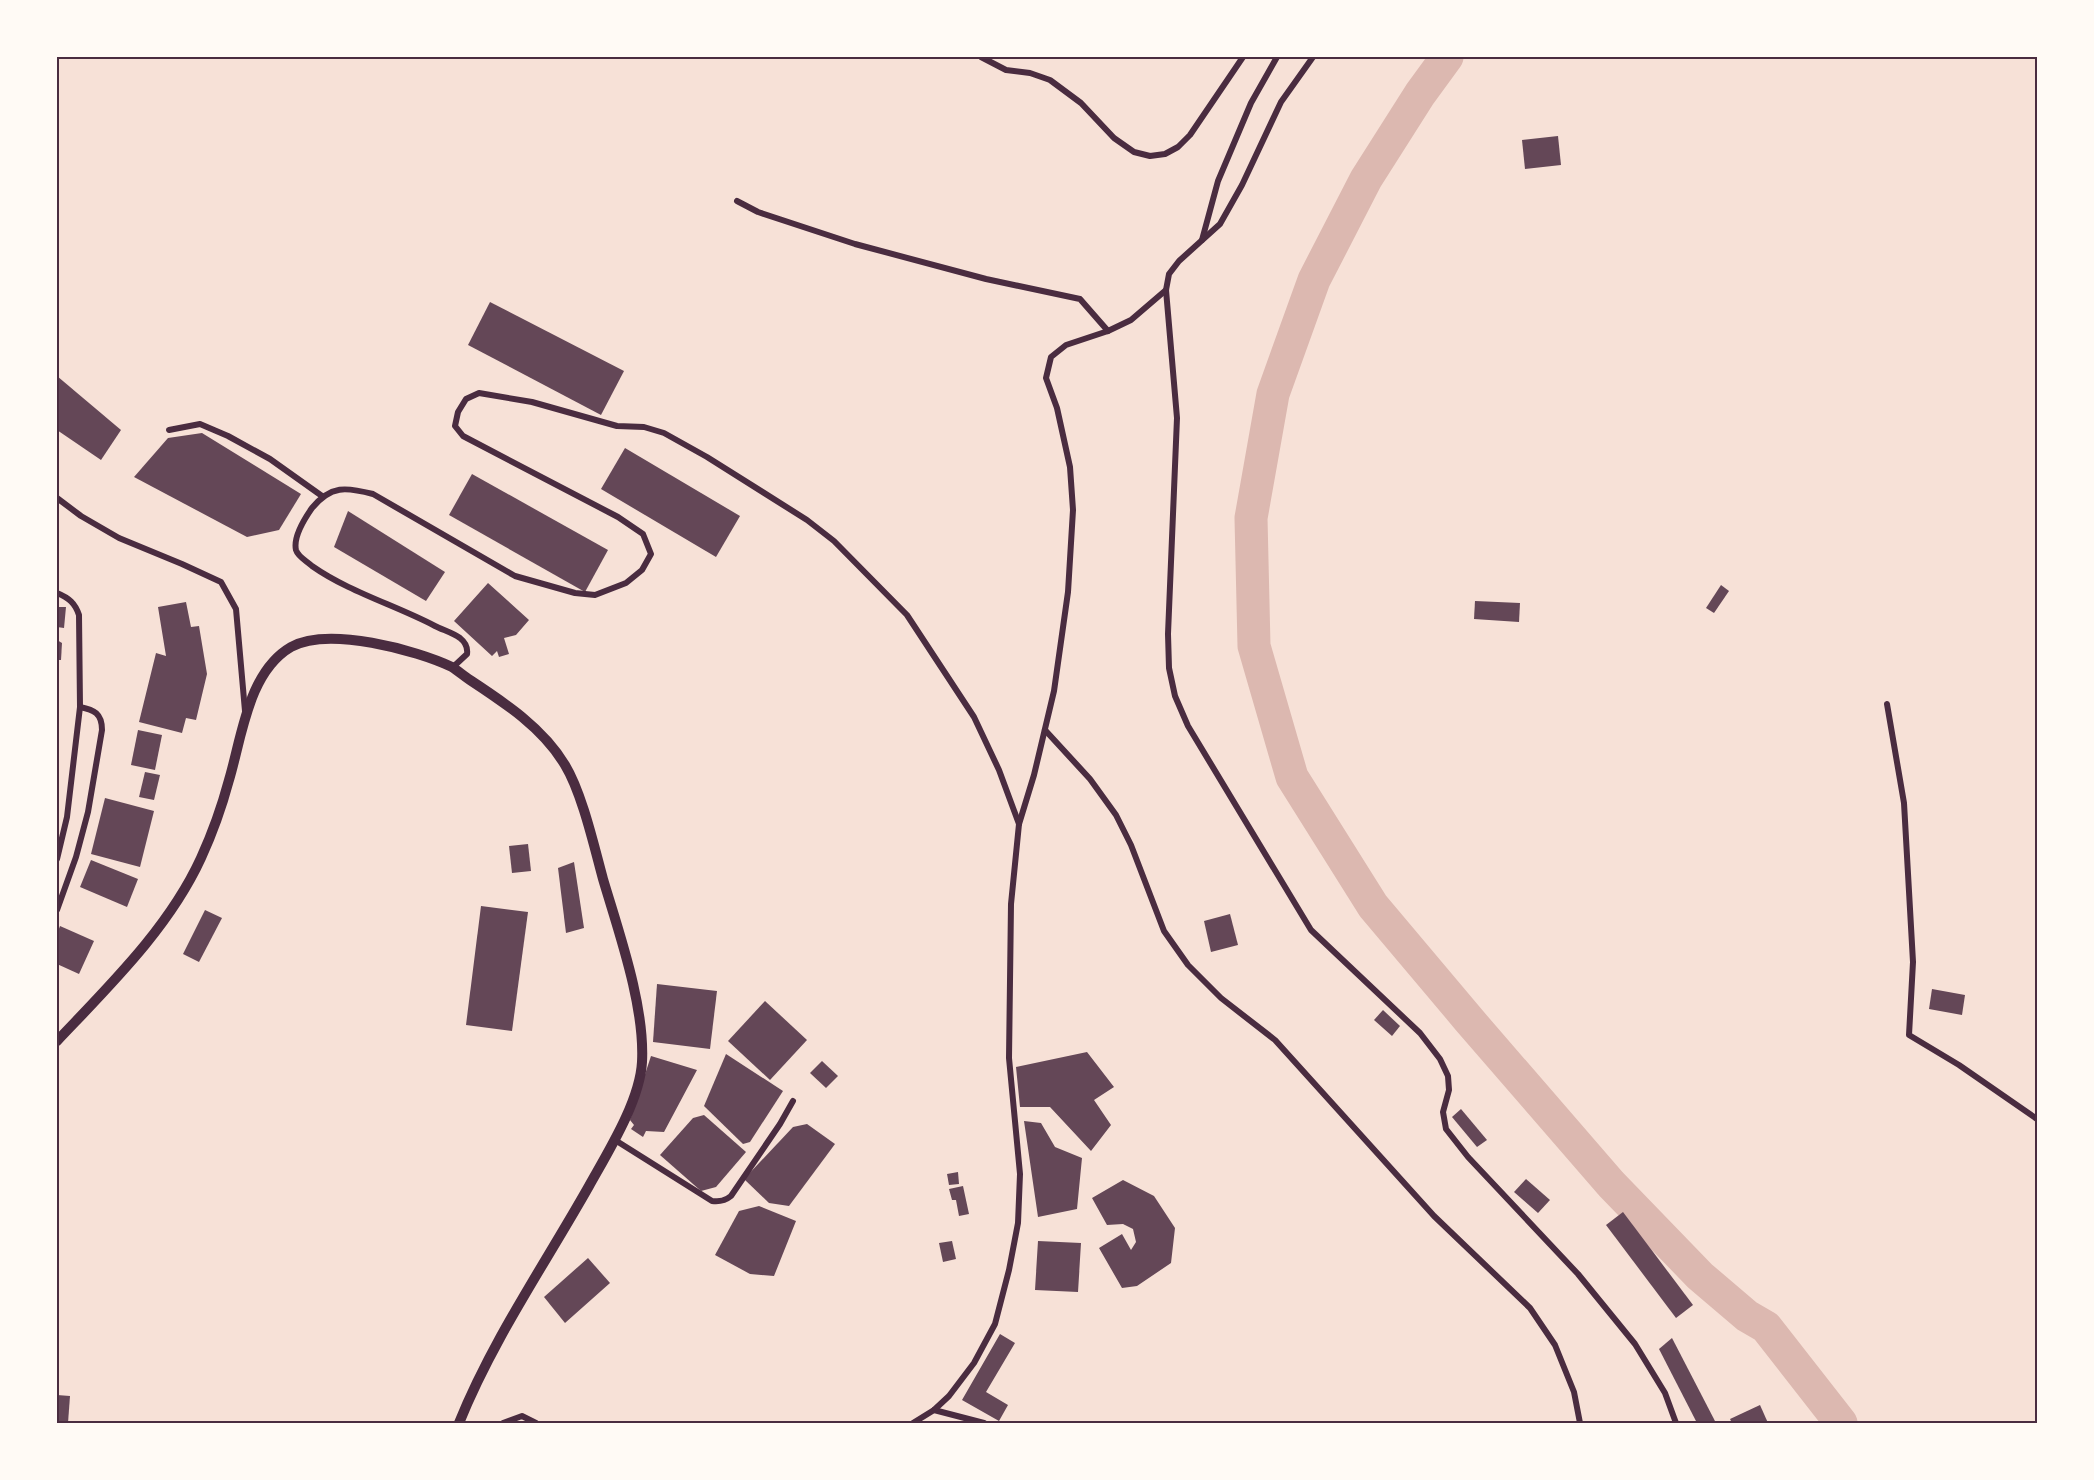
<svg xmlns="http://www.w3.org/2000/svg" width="2094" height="1480" viewBox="0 0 2094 1480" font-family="Roboto,sans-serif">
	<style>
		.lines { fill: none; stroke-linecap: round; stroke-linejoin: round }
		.river { stroke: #dcb8b0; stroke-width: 33 }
		.building { fill: #644757 }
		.minor { stroke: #4a2c40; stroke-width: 6 }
		.tertiary { stroke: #4a2c40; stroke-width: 10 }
		.neatline { fill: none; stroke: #4a2c40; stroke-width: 2 }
	</style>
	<rect width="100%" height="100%" fill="#f7e1d7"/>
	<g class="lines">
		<path class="river" d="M 1447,57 L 1420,94 L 1366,179 L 1314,280 L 1273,394 L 1251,518 L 1254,646 L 1292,777 L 1373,906 L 1469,1020 L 1611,1184 L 1700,1276 L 1747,1316 L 1766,1327 L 1841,1423"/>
	</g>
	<g class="building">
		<path d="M 1558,136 L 1561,165 L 1525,169 L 1522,140 Z"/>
		<path d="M 490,302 L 624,371 L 601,415 L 468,345 Z"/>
		<path d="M 57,376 L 121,430 L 101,460 L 57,430 Z"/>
		<path d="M 202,433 L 301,494 L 279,530 L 247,537 L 134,477 L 168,438 Z"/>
		<path d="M 625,448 L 740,516 L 716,557 L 601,489 Z"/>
		<path d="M 472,474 L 608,550 L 585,592 L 449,515 Z"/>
		<path d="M 348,511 L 445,572 L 426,601 L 334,547 Z"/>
		<path d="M 488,583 L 529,620 L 516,635 L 504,638 L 509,654 L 499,657 L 497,651 L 492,656 L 454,621 Z"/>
		<path d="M 1721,585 L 1729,591 L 1714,613 L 1706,608 Z"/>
		<path d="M 1475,601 L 1520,603 L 1519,622 L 1474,619 Z"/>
		<path d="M 186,602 L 191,627 L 199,626 L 207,674 L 196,720 L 186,718 L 182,733 L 139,722 L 156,653 L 166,656 L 158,607 Z"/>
		<path d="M 57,607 L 66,607 L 64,628 L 57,627 Z"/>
		<path d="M 57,640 L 62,643 L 61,660 L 57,660 Z"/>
		<path d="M 138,730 L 162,735 L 155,770 L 131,765 Z"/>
		<path d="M 145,772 L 160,775 L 154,800 L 139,797 Z"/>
		<path d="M 105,798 L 154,811 L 140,867 L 91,854 Z"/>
		<path d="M 528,844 L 531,871 L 512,873 L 509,846 Z"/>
		<path d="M 91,860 L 138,879 L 127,907 L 80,887 Z"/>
		<path d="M 574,862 L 584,928 L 566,933 L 558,868 Z"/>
		<path d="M 481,906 L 528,912 L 512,1031 L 466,1025 Z"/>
		<path d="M 205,910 L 222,918 L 199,962 L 183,954 Z"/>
		<path d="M 1230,914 L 1238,945 L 1211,952 L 1204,921 Z"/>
		<path d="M 60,926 L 94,941 L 79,974 L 57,964 L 57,934 Z"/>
		<path d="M 657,984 L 717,991 L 710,1049 L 653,1042 Z"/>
		<path d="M 1932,989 L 1965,995 L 1962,1015 L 1929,1009 Z"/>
		<path d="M 765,1001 L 807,1040 L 770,1080 L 728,1041 Z"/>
		<path d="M 1383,1010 L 1400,1026 L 1392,1036 L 1374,1020 Z"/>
		<path d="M 1087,1052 L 1114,1087 L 1094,1100 L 1111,1125 L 1091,1151 L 1050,1107 L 1020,1107 L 1016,1067 Z"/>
		<path d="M 726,1054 L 783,1091 L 750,1142 L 743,1144 L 704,1106 Z"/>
		<path d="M 651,1056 L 697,1070 L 664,1132 L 646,1131 L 643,1137 L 631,1129 L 634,1125 L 630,1120 Z"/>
		<path d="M 822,1061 L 838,1076 L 826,1088 L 810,1073 Z"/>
		<path d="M 1461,1109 L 1487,1140 L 1477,1147 L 1452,1117 Z"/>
		<path d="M 704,1115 L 746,1152 L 716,1187 L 701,1191 L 660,1155 L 693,1118 Z"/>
		<path d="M 1024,1121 L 1041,1123 L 1055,1147 L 1082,1158 L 1077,1209 L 1038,1217 Z"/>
		<path d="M 807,1124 L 835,1144 L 789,1206 L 769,1203 L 744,1179 L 793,1127 Z"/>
		<path d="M 958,1172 L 959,1184 L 949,1185 L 947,1174 Z"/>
		<path d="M 1526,1179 L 1550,1200 L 1538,1213 L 1514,1192 Z"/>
		<path d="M 1123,1180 L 1154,1196 L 1175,1228 L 1171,1263 L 1137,1286 L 1122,1288 L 1099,1248 L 1122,1234 L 1131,1250 L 1136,1242 L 1133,1229 L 1123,1224 L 1107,1225 L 1092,1198 Z"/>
		<path d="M 963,1186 L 969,1214 L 959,1216 L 956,1200 L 952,1200 L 949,1189 Z"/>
		<path d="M 759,1206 L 796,1221 L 774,1276 L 750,1274 L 715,1255 L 739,1211 Z"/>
		<path d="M 1623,1212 L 1693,1305 L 1676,1318 L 1606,1225 Z"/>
		<path d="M 952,1241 L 956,1259 L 943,1262 L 939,1243 Z"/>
		<path d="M 1038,1241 L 1081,1243 L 1078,1292 L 1035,1290 Z"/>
		<path d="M 588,1258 L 610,1283 L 565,1323 L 544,1297 Z"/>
		<path d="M 1000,1334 L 1015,1343 L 986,1392 L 1008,1405 L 999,1421 L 962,1400 Z"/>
		<path d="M 1672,1338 L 1716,1423 L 1697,1423 L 1659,1349 Z"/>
		<path d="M 57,1395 L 70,1396 L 68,1423 L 57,1423 Z"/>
		<path d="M 1760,1405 L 1768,1423 L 1732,1423 L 1730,1419 Z"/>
	</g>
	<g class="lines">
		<g class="minor">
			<path d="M 981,57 L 1006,70 L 1030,73 L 1050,80 L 1081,103 L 1114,138 L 1134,152 L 1150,156 L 1165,154 L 1178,147 L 1190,135 L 1243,57"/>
			<path d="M 1313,57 L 1281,102 L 1242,185 L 1220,224 L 1179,261 L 1169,274 L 1166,290 L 1177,418 L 1168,634 L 1169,668 L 1175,696 L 1188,726 L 1311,930 L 1420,1033 L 1440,1059 L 1448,1076 L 1449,1090 L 1443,1112 L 1446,1129 L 1468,1157 L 1578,1274 L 1635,1344 L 1665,1393 L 1676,1423"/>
			<path d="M 737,201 L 758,212 L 855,244 L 986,279 L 1080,299 L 1108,331"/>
			<path d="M 1202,240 L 1218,181 L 1251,103 L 1277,57"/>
			<path d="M 169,430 L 200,424 L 228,436 L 270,459 L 322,496"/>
			<path d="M 57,498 L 81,516 L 119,538 L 182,564 L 221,582 L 236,609 L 245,711"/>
			<path d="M 57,593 C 69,598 75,603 79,615 L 80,707 L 67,817 L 57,859"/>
			<path d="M 452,668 L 467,654 C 468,647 465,642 460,638 C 453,633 443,630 435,626 C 395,605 349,592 312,566 C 307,561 298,557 296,550 C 293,537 305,518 312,508 C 331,485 346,487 373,494 L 515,576 L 575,593 L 595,595 L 626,583 L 642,570 L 651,554 L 643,534 L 618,517 L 463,436 L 455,426 L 458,412 L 466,399 L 479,393 L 532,402 L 617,426 L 644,427 L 664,433 L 707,457 L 807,520 L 834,541 L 907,615 L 974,717 L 999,770 L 1019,824"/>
			<path d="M 1887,704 L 1904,803 L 1913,962 L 1909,1035 L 1959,1065 L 2037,1119"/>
			<path d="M 1045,730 L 1090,779 L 1116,815 L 1131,845 L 1164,931 L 1188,965 L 1221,998 L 1275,1040 L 1434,1216 L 1530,1308 L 1555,1345 L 1574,1392 L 1580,1423"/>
			<path d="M 57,910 L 76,857 L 88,812 L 102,730 C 102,713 94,710 80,707"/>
			<path d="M 615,1140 L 712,1201 C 720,1202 725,1201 731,1196 L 780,1124 L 793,1101"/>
			<path d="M 934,1410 L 984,1423"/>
			<path d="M 503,1423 L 522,1416 L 536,1423"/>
			<path d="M 913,1423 L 934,1410 L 949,1396 L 974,1363 L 995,1324 L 1009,1270 L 1018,1223 L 1020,1174 L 1009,1058 L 1011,904 L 1019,824 L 1034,775 L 1054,691 L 1068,592 L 1073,510 L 1070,467 L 1057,408 L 1046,378 L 1051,357 L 1066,345 L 1108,331 L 1131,320 L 1166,290"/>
		</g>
		<path class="tertiary" d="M 57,1041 C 109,986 169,928 201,858 C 212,834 222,806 229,780 C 242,737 248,672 291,647 C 328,626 416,650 452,667 C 458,671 464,676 470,680 C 505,703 543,728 565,765 C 582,793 594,846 603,879 C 619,933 645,1006 642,1062 C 640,1101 608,1152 589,1186 C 545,1264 493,1339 459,1423"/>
	</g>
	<rect width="2094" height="1480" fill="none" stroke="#fffaf5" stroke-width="117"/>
	<rect x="58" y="58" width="1978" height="1364" class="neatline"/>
</svg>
